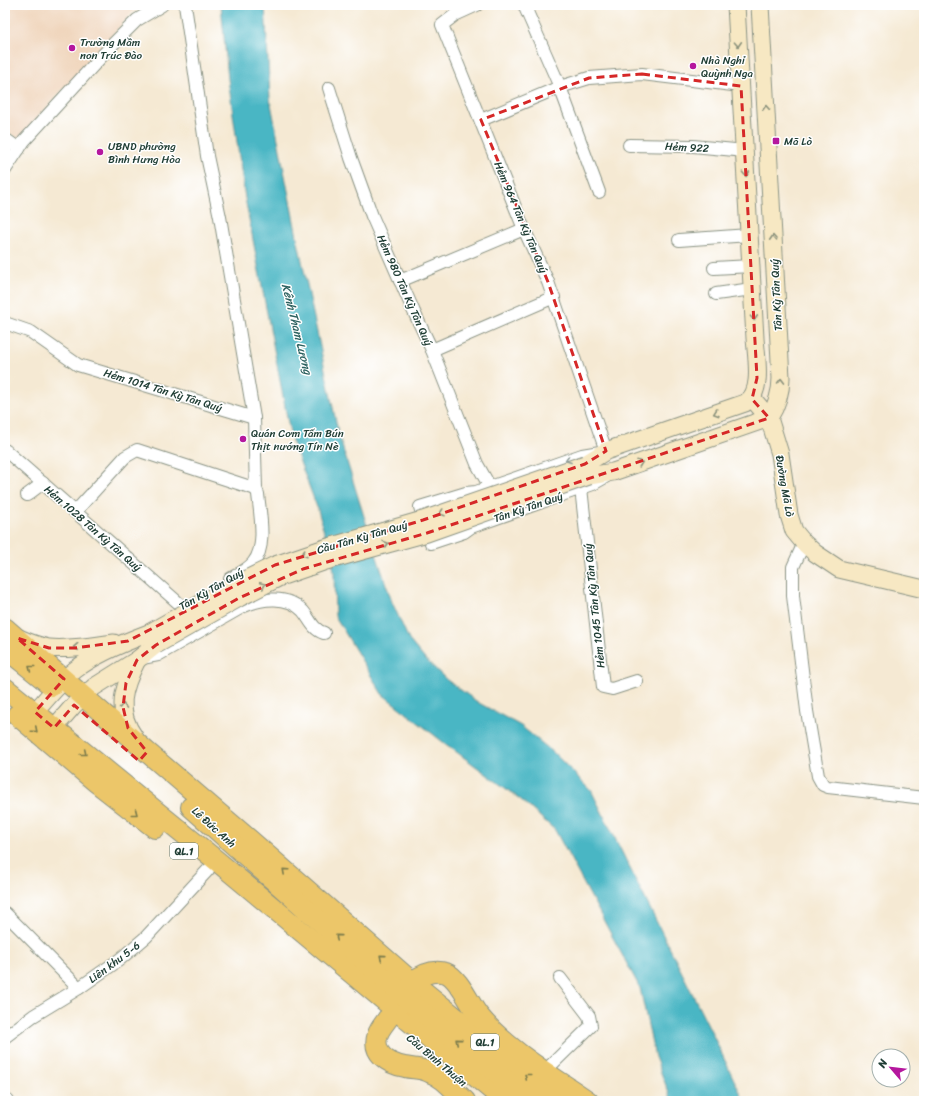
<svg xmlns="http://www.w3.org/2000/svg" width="929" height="1106" viewBox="0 0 929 1106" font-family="Sriracha,sans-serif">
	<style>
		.built { fill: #f0d5bc }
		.water { fill: #49b6c4; stroke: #347a7c }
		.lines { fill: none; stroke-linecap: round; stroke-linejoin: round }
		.minor-casing { stroke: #8a9384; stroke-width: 14 }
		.secondary-casing { stroke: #8a9384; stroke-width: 19 }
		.trunk-casing { stroke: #8a9384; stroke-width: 22 }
		.minor { stroke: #fff; stroke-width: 12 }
		.secondary { stroke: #f7e8c3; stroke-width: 17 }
		.trunk { stroke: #ecc669; stroke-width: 20 }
		.secondary-bridge-casing { stroke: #8a9384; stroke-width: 19; stroke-linecap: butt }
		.secondary-bridge { stroke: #f7e8c3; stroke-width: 17 }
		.oneway { stroke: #8b927c }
		.oneway2 { stroke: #8f9e9a }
		.oneway3 { stroke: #7b7b4c }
		.marked { fill: none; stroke: #d62828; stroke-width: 3; stroke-dasharray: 8 5; stroke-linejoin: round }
		.poi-dot { fill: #b5179e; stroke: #fff; stroke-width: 1.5 }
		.labels { text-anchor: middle; stroke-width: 3; stroke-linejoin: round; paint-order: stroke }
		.shield { fill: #fff; stroke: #627771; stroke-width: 1 }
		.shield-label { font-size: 10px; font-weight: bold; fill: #1f3d34 }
		.poi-label { font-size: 11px; fill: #1f3d34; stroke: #fff; text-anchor: start }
		.street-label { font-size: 11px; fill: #1f3d34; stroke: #fff }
		.water-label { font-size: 12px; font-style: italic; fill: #2c615f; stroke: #fff }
	</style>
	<rect width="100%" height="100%" fill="#fff"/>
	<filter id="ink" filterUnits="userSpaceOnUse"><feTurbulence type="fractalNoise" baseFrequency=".025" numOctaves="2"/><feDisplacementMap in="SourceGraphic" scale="8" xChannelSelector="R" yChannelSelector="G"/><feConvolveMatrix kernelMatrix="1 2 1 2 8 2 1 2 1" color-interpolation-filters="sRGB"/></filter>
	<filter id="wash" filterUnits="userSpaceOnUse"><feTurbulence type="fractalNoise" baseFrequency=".012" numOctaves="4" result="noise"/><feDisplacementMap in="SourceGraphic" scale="16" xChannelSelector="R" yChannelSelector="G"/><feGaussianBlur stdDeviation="0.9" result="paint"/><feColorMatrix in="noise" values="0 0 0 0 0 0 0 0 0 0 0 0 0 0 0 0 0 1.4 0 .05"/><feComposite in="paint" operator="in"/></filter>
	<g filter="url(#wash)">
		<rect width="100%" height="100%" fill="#f5e9d3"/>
		<path class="built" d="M 5,5 L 139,5 L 18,139 L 5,129 Z"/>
		<path class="water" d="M 221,5 L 265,5 L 270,99 L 298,242 L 339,436 L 373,545 L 392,602 L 409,640 L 423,657 L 447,680 L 479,703 L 521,726 L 554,753 L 591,790 L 711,1031 L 744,1101 L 672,1101 L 655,1057 L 640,988 L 555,830 L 520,799 L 443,742 L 382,694 L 335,616 L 334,571 L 332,561 L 318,510 L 291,438 L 245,198 L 228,79 Z"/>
	</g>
	<g filter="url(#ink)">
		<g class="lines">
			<g class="minor-casing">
				<g id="minor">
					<path d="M 185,5 L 207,156 L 220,217 L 254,418 L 256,489 L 258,494 C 260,514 267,547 253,563 C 247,570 238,574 230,579"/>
					<path d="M 477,5 L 455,15 L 442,25 L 524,229 L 548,282 L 606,451 L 582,455 L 476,492 L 466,493 L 420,507 L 431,543 L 464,532 L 471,527 L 593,484 L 607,476"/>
					<path d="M 524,5 L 560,87 L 599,192"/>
					<path d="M 329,88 L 351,158 L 372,216 L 414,312 L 432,350 L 477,464 L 490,487"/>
					<path d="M 481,120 L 560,87 L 589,78 L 642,74 L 741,86"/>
					<path d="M 5,139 L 19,149"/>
					<path d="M 629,145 L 693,146 L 745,151"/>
					<path d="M 5,170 L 24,141 L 113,44 L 137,20 L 162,5"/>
					<path d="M 679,240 L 749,235"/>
					<path d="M 714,268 L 751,266"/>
					<path d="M 400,281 L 524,229"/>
					<path d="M 716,294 L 752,289"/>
					<path d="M 5,323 L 31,332 L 78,365 L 254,418"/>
					<path d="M 432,350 L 554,297"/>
					<path d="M 5,450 L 182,606"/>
					<path d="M 581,488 L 603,687 L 612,689 L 637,681"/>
					<path d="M 27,495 L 43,483"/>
					<path d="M 75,512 L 125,457 L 137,450 L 256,489"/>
					<path d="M 804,543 L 793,567 L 793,596 L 807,711 L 818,776 L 823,785 L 828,787 L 924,798"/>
					<path d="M 142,658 L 158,655 L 244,606 C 262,598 288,595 303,611 C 310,619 312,629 324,633"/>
					<path d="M 5,913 L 79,988"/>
					<path d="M 5,1037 L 33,1016 L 79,988 L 119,960 L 146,937 L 208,870"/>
					<path d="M 545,1071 L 591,1026 L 589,1016 L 560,978"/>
					<path d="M 5,1099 L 8,1101"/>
				</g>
			</g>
			<g class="secondary-casing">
				<g id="secondary">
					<path d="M 752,398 L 769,418 L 780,454 L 789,515 L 794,531 L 804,543 L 815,553 L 839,569 L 924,589"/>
					<path d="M 585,464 L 606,451 L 745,403 C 764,393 756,356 755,338 L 736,5"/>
					<path d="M 589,476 L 613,472 L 769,418 C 777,405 781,393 781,378 L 760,5"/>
					<path d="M 19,638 C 28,642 38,646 49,648 C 70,650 93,646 114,643"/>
					<path d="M 35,712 C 47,698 60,682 75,670 C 95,654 125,642 149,633"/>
					<path d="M 54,728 L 74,705 L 94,687 L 137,660 L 156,645"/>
					<path d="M 135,738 C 115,711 123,688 137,660"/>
				</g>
			</g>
			<g class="trunk-casing">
				<g id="trunk">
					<path d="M 5,628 L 147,752 L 250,840 L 412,982 L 558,1101"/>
					<path d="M 5,648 L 52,686"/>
					<path d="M 5,688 L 217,861 L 505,1101"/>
					<path d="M 17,715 L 96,782 L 155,828"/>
					<path d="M 191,807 L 420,1010 L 531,1101"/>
					<path d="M 412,982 C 421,975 433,969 446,973 C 459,978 470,1005 479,1016 C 507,1050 552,1076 588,1101"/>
					<path d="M 388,1018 C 385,1023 380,1028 378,1034 C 371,1053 388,1064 405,1067 C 413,1069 421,1068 429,1072 C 444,1077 454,1091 465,1101"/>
				</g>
			</g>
			<use href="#minor" class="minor"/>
			<use href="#secondary" class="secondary"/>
			<use href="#trunk" class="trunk"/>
			<g class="secondary-bridge-casing">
				<g id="secondary-bridge">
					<path d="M 149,633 L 232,586 L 275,565 L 322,549 L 423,520 L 585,464"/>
					<path d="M 156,645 L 239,598 L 280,577 L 326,561 L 427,533 L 589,476"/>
				</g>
			</g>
			<use href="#secondary-bridge" class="secondary-bridge"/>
		</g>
		<defs><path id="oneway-chevron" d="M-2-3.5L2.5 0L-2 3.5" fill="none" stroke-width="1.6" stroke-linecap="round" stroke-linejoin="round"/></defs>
		<g class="oneway">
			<use href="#oneway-chevron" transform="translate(738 44) rotate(87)"/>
			<use href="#oneway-chevron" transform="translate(766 108) rotate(-93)"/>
			<use href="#oneway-chevron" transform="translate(746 174) rotate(87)"/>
			<use href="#oneway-chevron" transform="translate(773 238) rotate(-93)"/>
			<use href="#oneway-chevron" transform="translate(754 318) rotate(87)"/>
			<use href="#oneway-chevron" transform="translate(781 381) rotate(-89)"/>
			<use href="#oneway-chevron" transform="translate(716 413) rotate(161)"/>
			<use href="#oneway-chevron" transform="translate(640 463) rotate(-19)"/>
			<use href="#oneway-chevron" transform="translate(442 513) rotate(161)"/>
			<use href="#oneway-chevron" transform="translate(386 544) rotate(-16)"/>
			<use href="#oneway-chevron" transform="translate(304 554) rotate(162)"/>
			<use href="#oneway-chevron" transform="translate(263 585) rotate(-25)"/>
			<use href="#oneway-chevron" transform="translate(76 647) rotate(176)"/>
			<use href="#oneway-chevron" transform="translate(123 706) rotate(-89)"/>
		</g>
		<use class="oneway2" href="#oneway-chevron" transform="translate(568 460) rotate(160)"/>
		<g class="oneway3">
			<use href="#oneway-chevron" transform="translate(31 668) rotate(-142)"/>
			<use href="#oneway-chevron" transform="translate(35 730) rotate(40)"/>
			<use href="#oneway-chevron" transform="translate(84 753) rotate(39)"/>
			<use href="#oneway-chevron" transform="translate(135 813) rotate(38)"/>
			<use href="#oneway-chevron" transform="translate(285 871) rotate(-138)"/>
			<use href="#oneway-chevron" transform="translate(338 937) rotate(-139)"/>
			<use href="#oneway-chevron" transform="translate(382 957) rotate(-139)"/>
			<use href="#oneway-chevron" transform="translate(458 1041) rotate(-140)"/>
			<use href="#oneway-chevron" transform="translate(527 1076) rotate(-141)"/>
		</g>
	</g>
	<path class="marked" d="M 642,74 L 741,86 L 757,378 L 752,399 L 769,418 L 427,533 L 303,569 L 239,598 L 156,645 L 137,660 L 126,683 L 123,707 L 128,728 L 147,752 L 139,761 L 74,705 L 54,728 L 35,712 L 64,679 L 17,638 L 49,648 L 75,648 L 128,641 L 275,565 L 423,520 L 585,464 L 606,451 L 548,282 L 481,120 L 589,78 Z"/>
	<g class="poi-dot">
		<circle cx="72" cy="48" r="4"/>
		<circle cx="693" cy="66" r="4"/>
		<rect x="772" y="137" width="8" height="8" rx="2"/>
		<circle cx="100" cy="152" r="4"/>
		<circle cx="243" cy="439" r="4"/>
	</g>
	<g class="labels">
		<g class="shield">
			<rect x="170" y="843" width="28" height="16" rx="3"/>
			<rect x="471" y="1034" width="28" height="16" rx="3"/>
		</g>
		<g class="shield-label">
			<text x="184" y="855">QL.1</text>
			<text x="485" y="1046">QL.1</text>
		</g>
		<g class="poi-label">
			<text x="80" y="46">Trường Mầm<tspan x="80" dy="13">non Trúc Đào</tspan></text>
			<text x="701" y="64">Nhà Nghỉ<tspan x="701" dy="13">Quỳnh Nga</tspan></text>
			<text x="784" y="145">Mã Lò</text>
			<text x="108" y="150">UBND phường<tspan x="108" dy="13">Bình Hưng Hòa</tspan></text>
			<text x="251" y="437">Quán Cơm Tấm Bún<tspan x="251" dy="13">Thịt nướng Tín Nè</tspan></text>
		</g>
		<g class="street-label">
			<text transform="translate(687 147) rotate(3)" y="4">Hẻm 922</text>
			<text transform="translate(521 217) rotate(67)" y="4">Hẻm 964 Tân Kỳ Tân Quý</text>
			<text transform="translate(405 290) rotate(66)" y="4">Hẻm 980 Tân Kỳ Tân Quý</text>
			<text transform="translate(776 295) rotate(-93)" y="4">Tân Kỳ Tân Quý</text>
			<text transform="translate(163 390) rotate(17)" y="4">Hẻm 1014 Tân Kỳ Tân Quý</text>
			<text transform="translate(785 486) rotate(80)" y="4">Đường Mã Lò</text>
			<text transform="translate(528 507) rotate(-19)" y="4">Tân Kỳ Tân Quý</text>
			<text transform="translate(93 528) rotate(41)" y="4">Hẻm 1028 Tân Kỳ Tân Quý</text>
			<text transform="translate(362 537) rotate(-16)" y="4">Cầu Tân Kỳ Tân Quý</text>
			<text transform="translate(211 589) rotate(-30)" y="4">Tân Kỳ Tân Quý</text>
			<text transform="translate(594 606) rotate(-96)" y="4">Hẻm 1045 Tân Kỳ Tân Quý</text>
			<text transform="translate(214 827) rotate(42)" y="4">Lê Đức Anh</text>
			<text transform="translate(114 962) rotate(-37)" y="4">Liên khu 5-6</text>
			<text transform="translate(437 1060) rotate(40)" y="4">Cầu Bình Thuận</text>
		</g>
		<g class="water-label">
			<text transform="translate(297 329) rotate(76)" y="4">Kênh Tham Lương</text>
		</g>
	</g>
	<rect width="929" height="1106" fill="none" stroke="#fff" stroke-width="20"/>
	<g transform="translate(891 1068) rotate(298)"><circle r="19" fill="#ffffff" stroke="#a5b1ae"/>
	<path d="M0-3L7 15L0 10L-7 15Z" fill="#b5179e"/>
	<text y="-6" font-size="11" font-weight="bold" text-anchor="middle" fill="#1f3d34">N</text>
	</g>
</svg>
